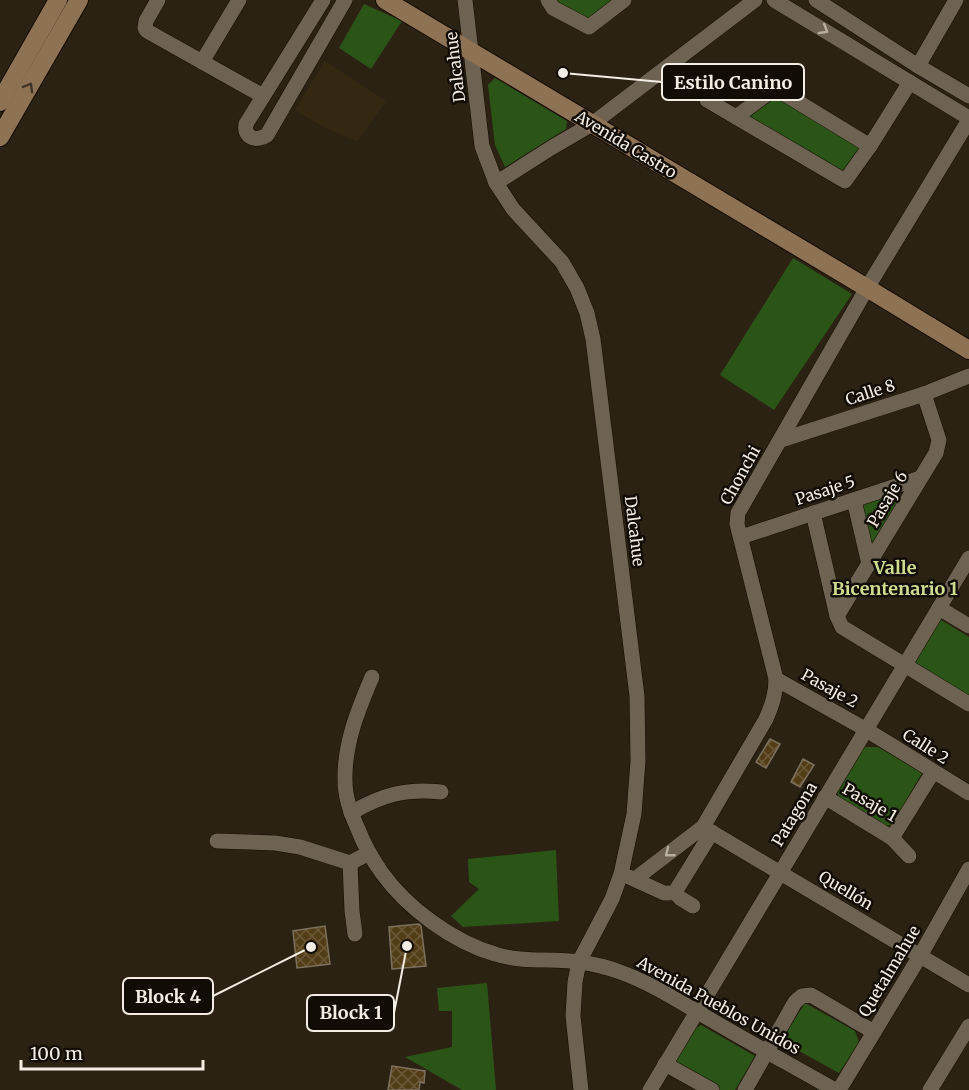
<svg xmlns="http://www.w3.org/2000/svg" width="969" height="1090" viewBox="0 0 969 1090" font-family="Merriweather,serif">
	<style>
		.built { fill: #352812 }
		.green { fill: #2a5517 }
		.building { fill: url(#building-cross-hatch); stroke: #7c715f; stroke-width: 1.5 }
		.lines { fill: none; stroke-linecap: round; stroke-linejoin: round }
		.street-casing { stroke: #140b01; stroke-width: 16 }
		.secondary-casing { stroke: #140b01; stroke-width: 20 }
		.street { stroke: #6e6352; stroke-width: 15 }
		.secondary { stroke: #8e7254; stroke-width: 18 }
		.oneway { stroke: #b8afa2 }
		.oneway2 { stroke: #433525 }
		.labels { text-anchor: middle; stroke-width: 5; stroke-linejoin: round; paint-order: stroke }
		.street-label { font-size: 16px; fill: #f4ede3; stroke: #110c06 }
		.neighbourhood-label { font-size: 18px; font-weight: bold; fill: #cedd90; stroke: #110c06 }
		.leader { fill: none; stroke: #f4ede3; stroke-width: 2 }
		.callout-dot { fill: #f4ede3; stroke: #110c06; stroke-width: 2 }
		.callout { fill: #110c06; stroke: #f4ede3; stroke-width: 2 }
		.callout-label { font-size: 18px; text-anchor: middle; font-weight: bold; fill: #f4ede3 }
	</style>
	<defs>
		<pattern id="building-cross-hatch" width="8" height="8" patternUnits="userSpaceOnUse" patternTransform="scale(1.5)"><rect width="8" height="8" fill="#533d16"/><path d="M0 0l8 8M0 8l8-8" fill="none" stroke="#6c5938"/></pattern>
	</defs>
	<rect width="100%" height="100%" fill="#2c2213"/>
	<path class="built" d="M 325,61 L 386,101 L 357,142 L 322,126 L 295,110 Z"/>
	<g class="green">
		<path d="M 555,0 L 612,0 L 589,19 Z"/>
		<path d="M 364,4 L 402,21 L 371,69 L 339,48 Z"/>
		<path d="M 495,78 L 567,121 L 566,129 L 505,167 L 495,145 L 488,85 Z"/>
		<path d="M 772,95 L 861,146 L 845,175 L 749,117 L 750,111 Z"/>
		<path d="M 793,258 L 852,294 L 774,410 L 720,375 Z"/>
		<path d="M 896,492 L 901,500 L 875,544 L 871,545 L 859,508 L 864,501 Z"/>
		<path d="M 938,618 L 969,637 L 969,700 L 911,666 Z"/>
		<path d="M 864,747 L 878,747 L 922,773 L 892,825 L 880,826 L 842,802 L 837,793 Z"/>
		<path d="M 556,850 L 559,921 L 463,927 L 451,916 L 479,889 L 469,882 L 468,859 Z"/>
		<path d="M 487,983 L 496,1090 L 462,1090 L 405,1057 L 452,1047 L 452,1011 L 439,1011 L 437,988 Z"/>
		<path d="M 805,1003 L 855,1031 L 859,1042 L 839,1073 L 781,1041 Z"/>
		<path d="M 701,1025 L 755,1056 L 735,1090 L 711,1090 L 672,1068 L 692,1030 Z"/>
	</g>
	<g class="building">
		<path d="M 770,739 L 780,744 L 766,768 L 756,762 Z"/>
		<path d="M 803,759 L 814,765 L 800,787 L 791,782 Z"/>
		<path d="M 419,924 L 421,926 L 426,966 L 392,969 L 389,927 Z"/>
		<path d="M 325,926 L 330,964 L 297,968 L 293,931 Z"/>
		<path d="M 392,1066 L 425,1071 L 424,1083 L 420,1082 L 419,1090 L 388,1090 Z"/>
	</g>
	<g class="lines">
		<g class="street-casing">
			<g id="street">
				<path d="M 158,0 L 146,21 L 145,28 L 147,31 L 263,96"/>
				<path d="M 323,0 L 246,124 C 243,138 257,142 267,135 L 345,0"/>
				<path d="M 465,0 L 482,146 L 496,183 L 513,209 L 562,262 L 577,288 L 587,313 L 593,339 L 637,696 L 638,761 L 634,814 L 621,874 L 612,899 L 579,962 L 575,982 L 573,1016 L 581,1090"/>
				<path d="M 548,0 L 553,8 L 589,27 L 624,0"/>
				<path d="M 774,0 L 969,118"/>
				<path d="M 816,0 L 918,66 L 969,96"/>
				<path d="M 202,62 L 239,0"/>
				<path d="M 918,66 L 956,0"/>
				<path d="M 707,100 L 845,181 L 870,146 L 910,82"/>
				<path d="M 736,117 L 775,88 L 870,146"/>
				<path d="M 496,183 L 551,148 L 592,124 L 755,0"/>
				<path d="M 781,440 L 924,394 L 969,376"/>
				<path d="M 854,500 L 869,564"/>
				<path d="M 813,513 L 837,616 L 842,627 L 969,704"/>
				<path d="M 741,537 L 920,478"/>
				<path d="M 939,608 L 969,626"/>
				<path d="M 837,616 L 936,453 L 939,440 L 924,394"/>
				<path d="M 372,677 C 358,710 344,744 345,781 C 345,798 351,814 358,829 C 364,845 372,859 382,873 C 407,908 453,942 495,954 C 522,963 552,958 580,962 C 594,964 607,967 620,972 C 651,983 680,1002 708,1018 C 750,1043 793,1066 835,1090"/>
				<path d="M 776,679 L 865,729 L 969,793"/>
				<path d="M 825,797 L 892,838 L 933,772"/>
				<path d="M 351,813 C 381,795 406,788 441,792"/>
				<path d="M 703,827 L 969,985"/>
				<path d="M 892,838 L 909,856"/>
				<path d="M 217,841 L 275,843 L 300,847 L 350,863 L 369,853"/>
				<path d="M 350,863 L 352,911 L 355,934"/>
				<path d="M 629,877 L 664,893 L 670,893 L 675,892 L 712,832"/>
				<path d="M 635,879 L 703,827 L 766,719 C 772,705 776,694 776,679 L 737,524 L 738,513 L 867,288 L 969,120"/>
				<path d="M 675,892 L 680,898 L 693,906"/>
				<path d="M 665,1064 L 712,1090"/>
				<path d="M 650,1090 L 969,558"/>
				<path d="M 745,1090 L 795,1002 L 802,996 L 811,995 L 874,1032"/>
				<path d="M 839,1090 L 920,956 L 969,869"/>
				<path d="M 930,1090 L 969,1026"/>
			</g>
		</g>
		<g class="secondary-casing">
			<g id="secondary">
				<path d="M 385,0 L 867,288 L 969,350"/>
				<path d="M 0,102 L 58,0"/>
				<path d="M 0,137 L 79,0"/>
			</g>
		</g>
		<use href="#street" class="street"/>
		<use href="#secondary" class="secondary"/>
	</g>
	<defs><path id="oneway-chevron" d="M-2-3.5L2.5 0L-2 3.5" fill="none" stroke-width="1.6" stroke-linecap="round" stroke-linejoin="round" transform="scale(1.5)"/></defs>
	<g class="oneway">
		<use href="#oneway-chevron" transform="translate(824 30) rotate(31)"/>
		<use href="#oneway-chevron" transform="translate(669 853) rotate(142)"/>
	</g>
	<use class="oneway2" href="#oneway-chevron" transform="translate(29 87) rotate(-60)"/>
	<g class="labels">
		<g class="street-label">
			<text transform="translate(455 67) rotate(-97)" y="6">Dalcahue</text>
			<text transform="translate(626 144) rotate(31)" y="6">Avenida Castro</text>
			<text transform="translate(870 392) rotate(-18)" y="6">Calle 8</text>
			<text transform="translate(740 475) rotate(-61)" y="6">Chonchi</text>
			<text transform="translate(825 490) rotate(-18)" y="6">Pasaje 5</text>
			<text transform="translate(887 499) rotate(-59)" y="6">Pasaje 6</text>
			<text transform="translate(635 531) rotate(83)" y="6">Dalcahue</text>
			<text transform="translate(830 688) rotate(29)" y="6">Pasaje 2</text>
			<text transform="translate(926 746) rotate(32)" y="6">Calle 2</text>
			<text transform="translate(870 802) rotate(30)" y="6">Pasaje 1</text>
			<text transform="translate(794 814) rotate(-59)" y="6">Patagona</text>
			<text transform="translate(846 890) rotate(31)" y="6">Quellón</text>
			<text transform="translate(889 971) rotate(-59)" y="6">Quetalmahue</text>
			<text transform="translate(719 1005) rotate(29)" y="6">Avenida Pueblos Unidos</text>
		</g>
		<g class="neighbourhood-label">
			<text x="895" y="574">Valle<tspan x="895" dy="21">Bicentenario 1</tspan></text>
		</g>
	</g>
	<path class="leader" d="M563 73L662 82M311 947L213 996M407 946L394 1013"/>
	<g class="callout-dot">
		<circle cx="563" cy="73" r="6"/>
		<circle cx="311" cy="947" r="6"/>
		<circle cx="407" cy="946" r="6"/>
	</g>
	<g class="callout">
		<rect x="662" y="64" width="142" height="36" rx="6"/>
		<rect x="123" y="978" width="90" height="36" rx="6"/>
		<rect x="307" y="995" width="87" height="36" rx="6"/>
	</g>
	<g class="callout-label">
		<text x="733" y="89">Estilo Canino</text>
		<text x="168" y="1003">Block 4</text>
		<text x="351" y="1019">Block 1</text>
	</g>
	<path d="M21 1060v9h182v-9" fill="none" stroke="#f4ede3" stroke-width="3"/>
	<text x="30" y="1060" font-size="18" fill="#f4ede3" stroke="#110c06" stroke-width="4.5" paint-order="stroke">100 m</text>
</svg>
